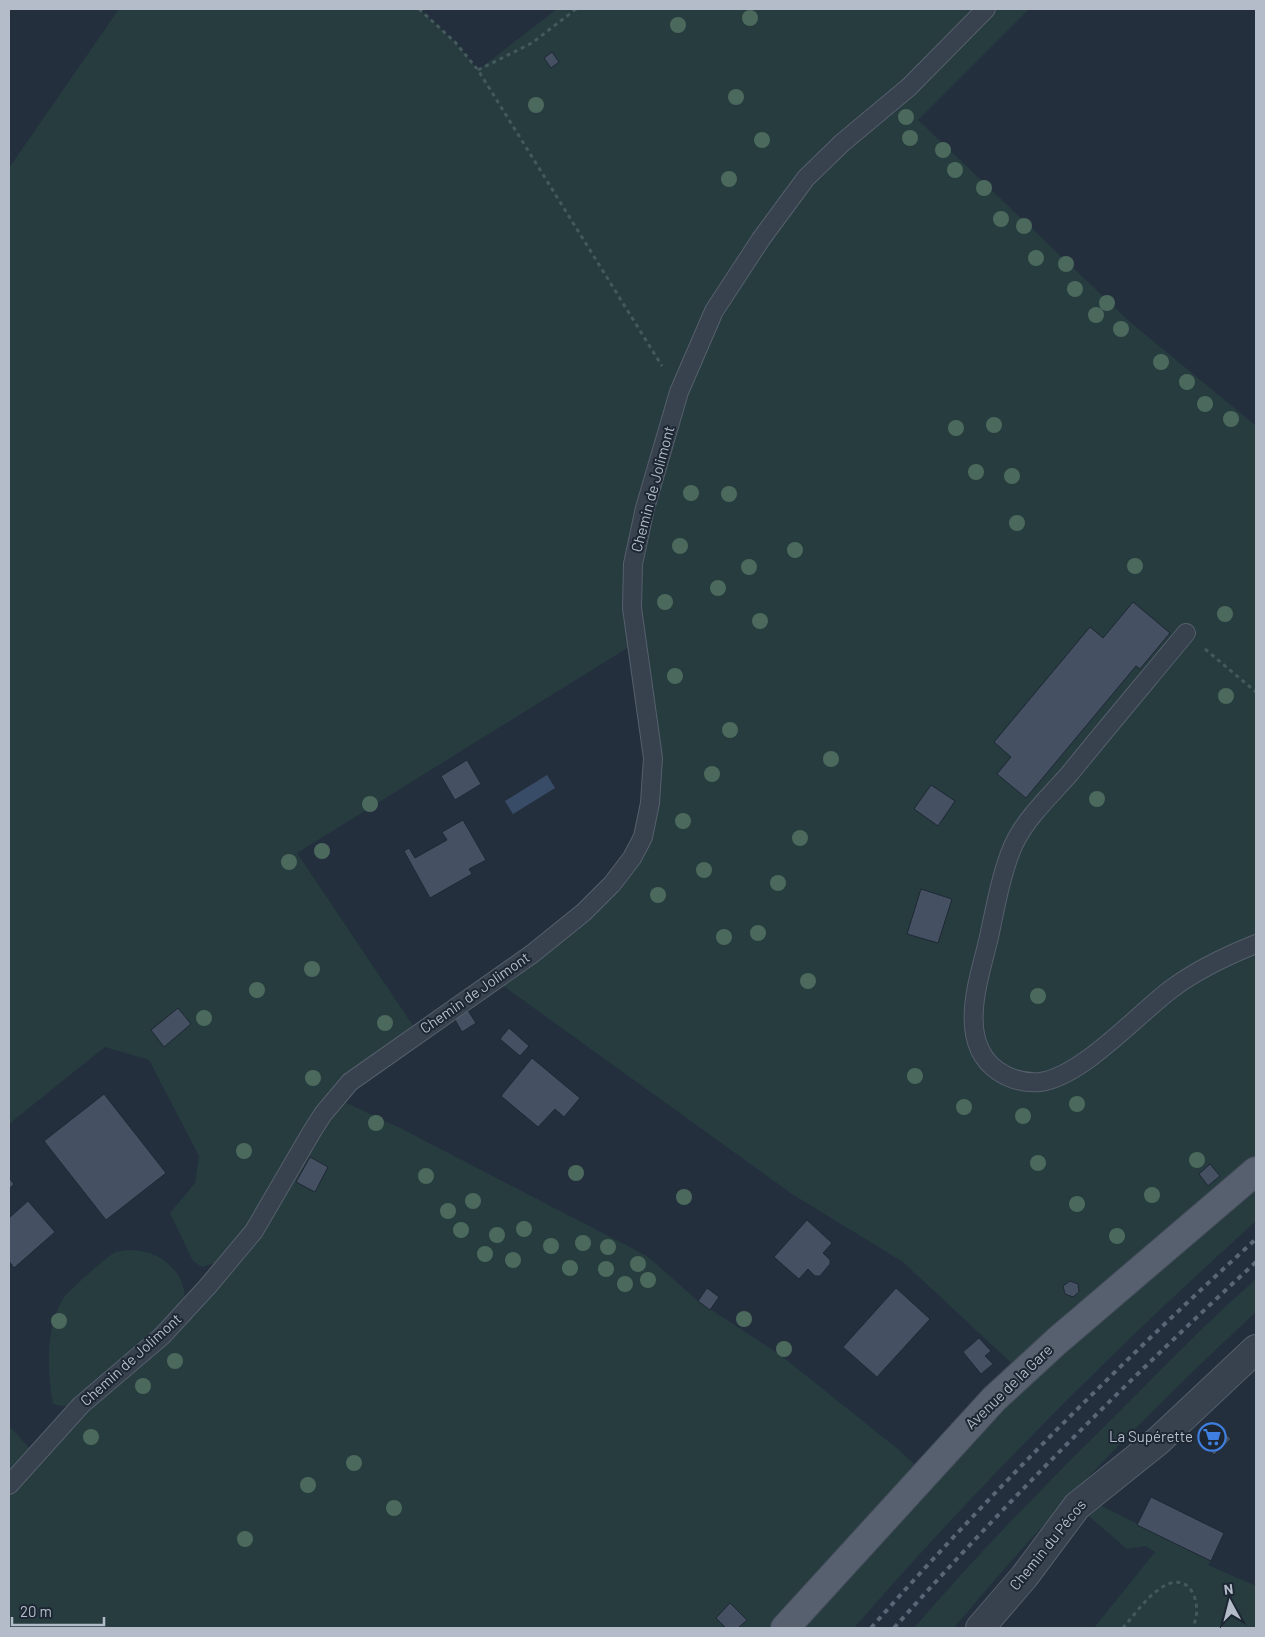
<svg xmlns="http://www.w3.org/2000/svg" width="1265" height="1637" viewBox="0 0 1265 1637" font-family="Barlow,sans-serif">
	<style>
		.green { fill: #263c3f; fill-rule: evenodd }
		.water { fill: #394c67 }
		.building { fill: #455162; stroke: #1f2835 }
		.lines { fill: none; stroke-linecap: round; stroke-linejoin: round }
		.service-casing { stroke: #565f6c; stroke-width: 20 }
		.minor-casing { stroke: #565f6c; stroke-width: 30 }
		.primary-casing { stroke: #414a57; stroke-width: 30 }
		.path { stroke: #44595c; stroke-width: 3; stroke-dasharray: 4 4; stroke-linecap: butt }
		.service { stroke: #38414e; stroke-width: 18 }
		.minor { stroke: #38414e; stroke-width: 28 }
		.primary { stroke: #56606e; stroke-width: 28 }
		.rail { stroke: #5a6575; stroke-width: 4; stroke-dasharray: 5 5; stroke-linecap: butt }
		.tree { fill: #4b6a5d }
		.labels { text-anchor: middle; stroke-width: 4; stroke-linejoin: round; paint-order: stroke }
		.street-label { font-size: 15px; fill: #b4bcc9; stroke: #1d2633 }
		.poi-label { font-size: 15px; fill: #b4bcc9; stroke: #1d2633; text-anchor: end }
	</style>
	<rect width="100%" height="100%" fill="#242f3e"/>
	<g class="green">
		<path d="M 119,9 L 419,9 L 455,42 L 478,70 L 557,9 L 1029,9 L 918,120 L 1129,321 L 1256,426 L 1256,1221 C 1114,1349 979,1484 854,1628 L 9,1628 L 9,1426 L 35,1454 L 80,1405 L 61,1406 L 53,1404 C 48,1377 46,1341 56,1314 C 58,1309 61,1301 64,1297 C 70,1290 109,1254 116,1252 C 149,1243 185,1265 185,1300 L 231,1258 L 202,1267 L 193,1261 L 170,1213 L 195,1183 L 199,1156 L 149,1060 L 105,1047 L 9,1124 L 9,168 ZM 637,642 L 650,803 L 612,884 L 495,980 L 792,1194 L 903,1262 L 1021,1372 L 924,1473 L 899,1450 L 779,1354 L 698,1301 L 647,1256 L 402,1129 L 336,1098 L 418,1033 L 297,853 Z"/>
		<path d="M 1256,1279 L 1256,1312 C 1149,1411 1047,1516 954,1628 L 914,1628 C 978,1553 1049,1481 1120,1411 C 1165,1366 1208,1321 1256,1279 Z"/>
		<path d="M 1086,1498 L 1211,1561 L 1208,1565 L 1256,1586 L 1256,1628 L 1094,1628 L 1155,1552 L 1146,1546 L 1127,1549 L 1077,1506 Z"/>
	</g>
	<path class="water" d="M 547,775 L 555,788 L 513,814 L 505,801 Z"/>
	<g class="building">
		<path d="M 552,52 L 559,62 L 551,68 L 544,58 Z"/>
		<path d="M 1133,602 L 1170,633 L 1140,669 L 1136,666 L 1026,798 L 997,774 L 1011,757 L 994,742 L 1090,627 L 1103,638 Z"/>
		<path d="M 467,760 L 481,784 L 455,800 L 441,776 Z"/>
		<path d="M 931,785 L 955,801 L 938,826 L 914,809 Z"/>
		<path d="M 463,820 L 486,860 L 469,869 L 472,874 L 430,898 L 404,851 L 409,848 L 415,858 L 447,840 L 442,832 Z"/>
		<path d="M 921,889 L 952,899 L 938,943 L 907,934 Z"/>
		<path d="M 178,1008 L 191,1024 L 164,1047 L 151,1030 Z"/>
		<path d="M 467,1009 L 476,1023 L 462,1032 L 454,1018 Z"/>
		<path d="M 509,1028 L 529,1046 L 520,1056 L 500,1039 Z"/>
		<path d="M 532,1058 L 580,1098 L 564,1117 L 555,1109 L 538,1127 L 501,1096 Z"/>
		<path d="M 104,1094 L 166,1173 L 106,1220 L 44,1141 Z"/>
		<path d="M 310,1157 L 328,1167 L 315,1192 L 296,1182 Z"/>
		<path d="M 1210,1164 L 1220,1176 L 1208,1186 L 1199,1174 Z"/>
		<path d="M 9,1178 L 14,1184 L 9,1189 Z"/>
		<path d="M 28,1201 L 55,1232 L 14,1268 L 9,1261 L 9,1218 Z"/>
		<path d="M 807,1220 L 832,1243 L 823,1253 L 830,1260 L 830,1264 L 820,1276 L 815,1276 L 808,1269 L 799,1279 L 774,1257 Z"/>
		<path d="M 1070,1281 L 1078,1284 L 1079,1292 L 1073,1297 L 1065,1294 L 1063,1286 Z"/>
		<path d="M 707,1288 L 719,1297 L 710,1310 L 698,1301 Z"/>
		<path d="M 896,1288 L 930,1319 L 877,1377 L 843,1347 Z"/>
		<path d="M 979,1338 L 991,1351 L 985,1356 L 993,1364 L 981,1374 L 963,1352 Z"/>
		<path d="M 1213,1421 L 1231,1439 L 1214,1455 L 1197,1437 Z"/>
		<path d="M 1151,1497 L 1224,1533 L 1211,1561 L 1137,1525 Z"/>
		<path d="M 730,1603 L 747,1620 L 738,1628 L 726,1628 L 716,1618 Z"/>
	</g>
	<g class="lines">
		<g class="service-casing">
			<g id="service">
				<path d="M 1186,633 C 1148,679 1109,725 1071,772 C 1053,793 1030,814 1017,838 C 1003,863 995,909 989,937 C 980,977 955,1041 998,1071 C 1011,1080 1025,1083 1040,1082 C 1081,1077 1136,1016 1170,990 C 1196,970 1226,956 1256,944"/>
				<path d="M 9,1485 L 81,1405 L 162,1336 L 208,1286 L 254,1231 L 311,1133 L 323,1114 L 350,1082 L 532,954 L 584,912 L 612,884 L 632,858 L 643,837 L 650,803 L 653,758 L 632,608 L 633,564 L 645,508 L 679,392 L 714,311 L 761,239 L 806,178 L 842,143 L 909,87 L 986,9"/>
			</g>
		</g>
		<g class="minor-casing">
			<path id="minor" d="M 980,1628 L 1024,1577 L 1077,1506 L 1158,1441 L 1256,1349"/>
		</g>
		<g class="primary-casing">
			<path id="primary" d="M 785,1628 L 994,1399 L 1057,1341 L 1256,1171"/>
		</g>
		<g class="path">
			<path d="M 419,9 L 455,42 L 478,70 L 662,366"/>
			<path d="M 478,70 L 532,43 L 576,9"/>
			<path d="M 1205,649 L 1256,692"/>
			<path d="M 1123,1628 C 1135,1614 1147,1596 1164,1586 C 1192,1570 1204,1608 1192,1628"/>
		</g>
		<use href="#service" class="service"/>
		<use href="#minor" class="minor"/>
		<use href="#primary" class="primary"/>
		<g class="rail">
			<path d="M 871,1628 C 992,1491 1121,1362 1256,1239"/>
			<path d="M 894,1628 C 1008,1500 1130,1378 1256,1262"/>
		</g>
	</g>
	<g class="tree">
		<circle cx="750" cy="18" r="8"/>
		<circle cx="678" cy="25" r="8"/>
		<circle cx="736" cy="97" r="8"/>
		<circle cx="536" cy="105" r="8"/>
		<circle cx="906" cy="117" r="8"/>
		<circle cx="910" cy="138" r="8"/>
		<circle cx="762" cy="140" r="8"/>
		<circle cx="943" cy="150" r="8"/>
		<circle cx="955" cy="170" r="8"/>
		<circle cx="729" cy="179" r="8"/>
		<circle cx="984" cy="188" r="8"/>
		<circle cx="1001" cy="219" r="8"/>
		<circle cx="1024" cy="226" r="8"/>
		<circle cx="1036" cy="258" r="8"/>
		<circle cx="1066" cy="264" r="8"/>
		<circle cx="1075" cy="289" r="8"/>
		<circle cx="1107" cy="303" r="8"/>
		<circle cx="1096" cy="315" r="8"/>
		<circle cx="1121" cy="329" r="8"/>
		<circle cx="1161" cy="362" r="8"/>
		<circle cx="1187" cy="382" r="8"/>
		<circle cx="1205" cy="404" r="8"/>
		<circle cx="1231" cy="419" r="8"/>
		<circle cx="994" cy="425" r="8"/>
		<circle cx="956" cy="428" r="8"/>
		<circle cx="976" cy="472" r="8"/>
		<circle cx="1012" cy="476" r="8"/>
		<circle cx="691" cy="493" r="8"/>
		<circle cx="729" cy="494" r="8"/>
		<circle cx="1017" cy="523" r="8"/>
		<circle cx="680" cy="546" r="8"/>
		<circle cx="795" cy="550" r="8"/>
		<circle cx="1135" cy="566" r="8"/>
		<circle cx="749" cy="567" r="8"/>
		<circle cx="718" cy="588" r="8"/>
		<circle cx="665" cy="602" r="8"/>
		<circle cx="1225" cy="614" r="8"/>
		<circle cx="760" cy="621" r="8"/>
		<circle cx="675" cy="676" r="8"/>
		<circle cx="1226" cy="696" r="8"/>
		<circle cx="730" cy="730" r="8"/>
		<circle cx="831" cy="759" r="8"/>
		<circle cx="712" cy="774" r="8"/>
		<circle cx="1097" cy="799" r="8"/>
		<circle cx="370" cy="804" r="8"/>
		<circle cx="683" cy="821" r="8"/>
		<circle cx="800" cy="838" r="8"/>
		<circle cx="322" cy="851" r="8"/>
		<circle cx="289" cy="862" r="8"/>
		<circle cx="704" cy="870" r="8"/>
		<circle cx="778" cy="883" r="8"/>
		<circle cx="658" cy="895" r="8"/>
		<circle cx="758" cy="933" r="8"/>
		<circle cx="724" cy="937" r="8"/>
		<circle cx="312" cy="969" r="8"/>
		<circle cx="808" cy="981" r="8"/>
		<circle cx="257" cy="990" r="8"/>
		<circle cx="1038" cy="996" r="8"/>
		<circle cx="204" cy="1018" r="8"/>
		<circle cx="385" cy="1023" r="8"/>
		<circle cx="915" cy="1076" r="8"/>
		<circle cx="313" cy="1078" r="8"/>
		<circle cx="1077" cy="1104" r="8"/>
		<circle cx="964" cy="1107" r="8"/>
		<circle cx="1023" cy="1116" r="8"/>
		<circle cx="376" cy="1123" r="8"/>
		<circle cx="244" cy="1151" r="8"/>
		<circle cx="1197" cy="1160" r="8"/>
		<circle cx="1038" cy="1163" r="8"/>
		<circle cx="576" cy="1173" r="8"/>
		<circle cx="426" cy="1176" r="8"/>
		<circle cx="1152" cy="1195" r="8"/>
		<circle cx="684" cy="1197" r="8"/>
		<circle cx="473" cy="1201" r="8"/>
		<circle cx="1077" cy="1204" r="8"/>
		<circle cx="448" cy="1211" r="8"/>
		<circle cx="524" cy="1229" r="8"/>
		<circle cx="461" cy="1230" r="8"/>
		<circle cx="497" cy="1235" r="8"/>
		<circle cx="1117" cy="1236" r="8"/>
		<circle cx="583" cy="1243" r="8"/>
		<circle cx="551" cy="1246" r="8"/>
		<circle cx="608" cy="1247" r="8"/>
		<circle cx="485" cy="1254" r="8"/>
		<circle cx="513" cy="1260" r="8"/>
		<circle cx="638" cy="1264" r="8"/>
		<circle cx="570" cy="1268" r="8"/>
		<circle cx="606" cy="1269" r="8"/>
		<circle cx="648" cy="1280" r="8"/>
		<circle cx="625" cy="1284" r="8"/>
		<circle cx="744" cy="1319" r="8"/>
		<circle cx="59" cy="1321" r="8"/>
		<circle cx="784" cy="1349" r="8"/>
		<circle cx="175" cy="1361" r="8"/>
		<circle cx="143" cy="1386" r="8"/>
		<circle cx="91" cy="1437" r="8"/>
		<circle cx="354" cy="1463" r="8"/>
		<circle cx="308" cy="1485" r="8"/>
		<circle cx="394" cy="1508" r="8"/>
		<circle cx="245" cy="1539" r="8"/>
	</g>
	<defs>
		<g id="supermarket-ring" transform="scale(1.4375)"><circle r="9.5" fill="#1d2633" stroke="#3f7fe0" stroke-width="1.5"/><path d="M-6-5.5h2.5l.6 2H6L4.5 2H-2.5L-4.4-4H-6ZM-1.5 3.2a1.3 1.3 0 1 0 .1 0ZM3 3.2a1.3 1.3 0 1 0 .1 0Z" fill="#3f7fe0"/></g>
	</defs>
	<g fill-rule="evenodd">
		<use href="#supermarket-ring" x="1212" y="1437"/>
	</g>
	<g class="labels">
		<g class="street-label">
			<text transform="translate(653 489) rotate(-75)" y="5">Chemin de Jolimont</text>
			<text transform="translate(475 993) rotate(-35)" y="5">Chemin de Jolimont</text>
			<text transform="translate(131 1360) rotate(-42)" y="5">Chemin de Jolimont</text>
			<text transform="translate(1009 1387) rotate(-44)" y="5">Avenue de la Gare</text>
			<text transform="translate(1048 1545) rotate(-51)" y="5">Chemin du Pécos</text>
		</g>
		<g class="poi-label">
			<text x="1193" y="1442">La Supérette</text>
		</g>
	</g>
	<rect width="1265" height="1637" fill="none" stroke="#b4bcc9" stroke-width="20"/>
	<g transform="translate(1230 1602) rotate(353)" stroke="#1d2633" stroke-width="4" paint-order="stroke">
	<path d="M0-4L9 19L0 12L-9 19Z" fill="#b4bcc9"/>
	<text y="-8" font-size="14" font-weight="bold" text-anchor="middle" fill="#b4bcc9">N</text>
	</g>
	<path d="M12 1617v8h92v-8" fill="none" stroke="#b4bcc9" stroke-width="2.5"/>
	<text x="20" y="1617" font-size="15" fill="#b4bcc9" stroke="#1d2633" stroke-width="4" paint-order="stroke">20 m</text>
</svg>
